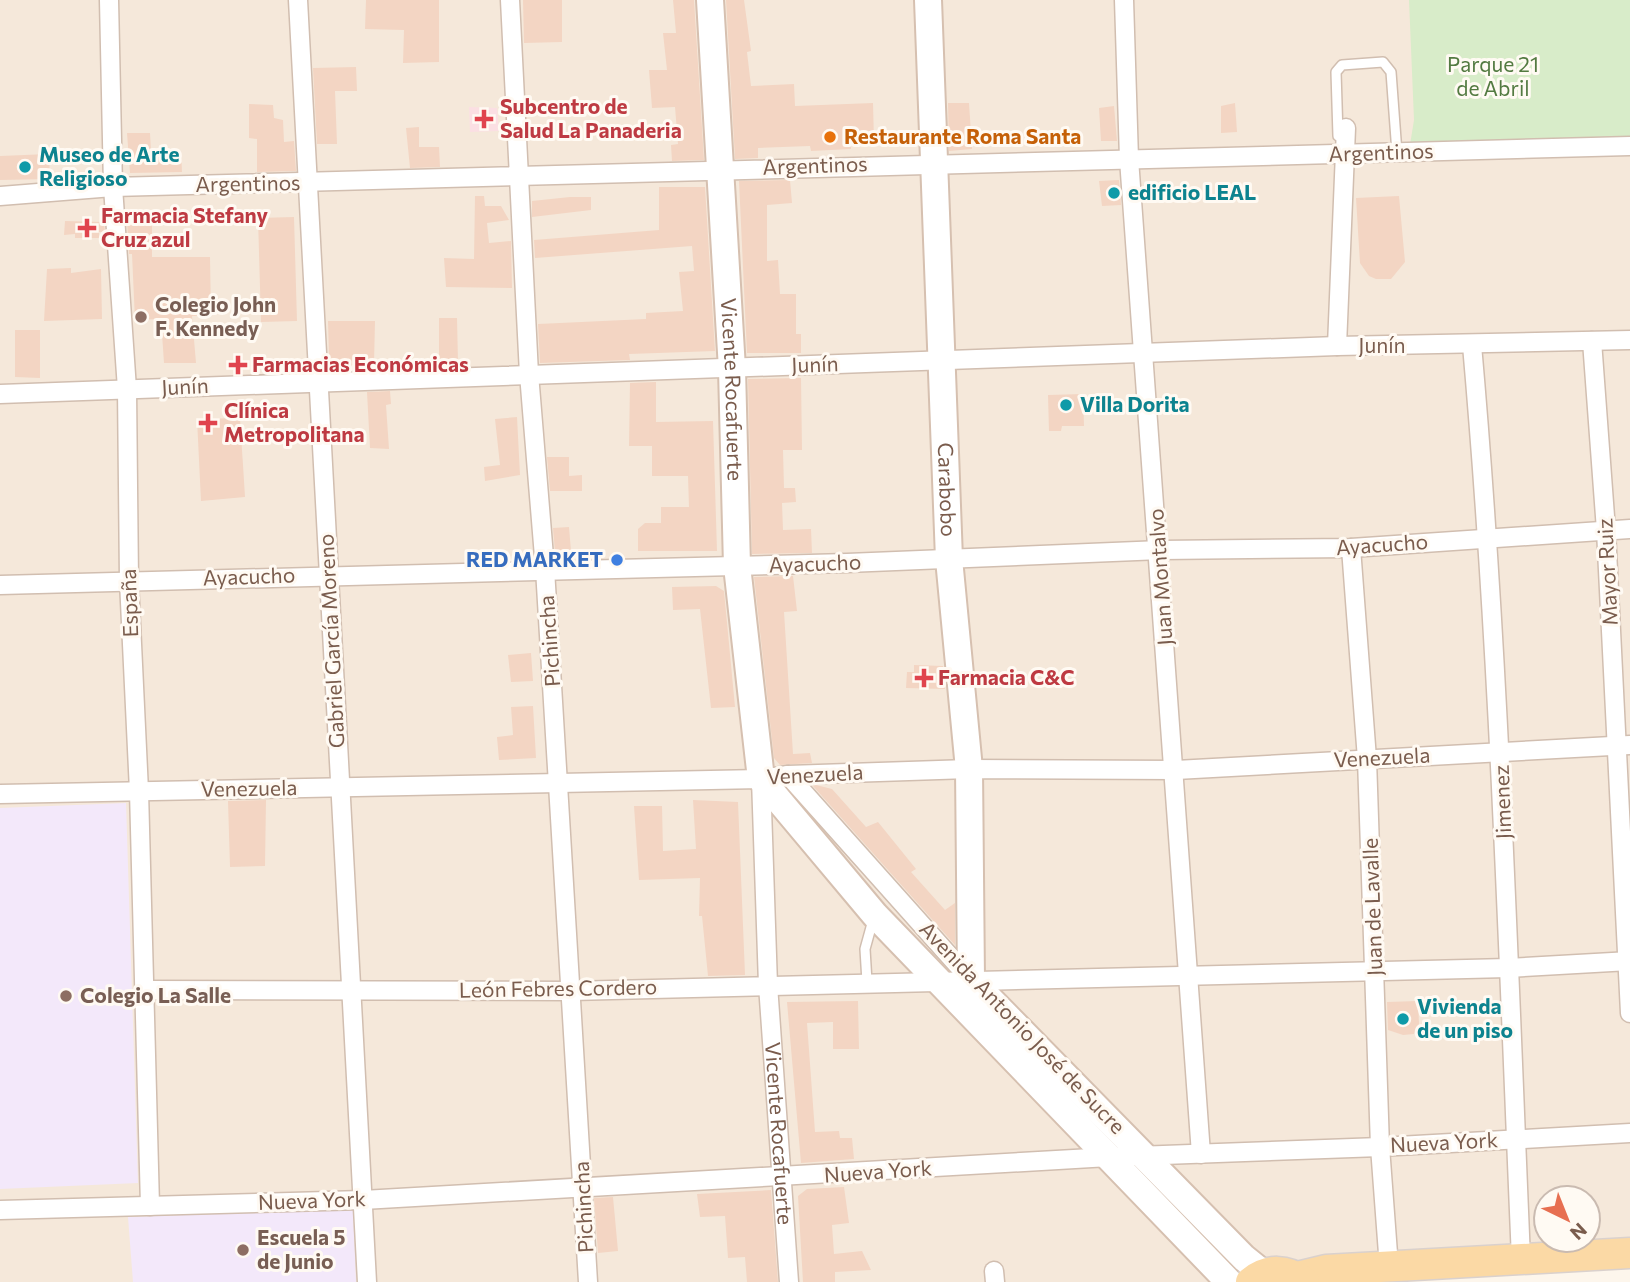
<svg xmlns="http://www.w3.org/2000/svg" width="1630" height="1282" viewBox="0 0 1630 1282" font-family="Commissioner,sans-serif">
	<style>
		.residential { fill: #f5e8da; fill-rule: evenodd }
		.education { fill: #f3e8fa }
		.medical { fill: #fbdfe3 }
		.green { fill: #d8ecc9 }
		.building { fill: #f3d5c3 }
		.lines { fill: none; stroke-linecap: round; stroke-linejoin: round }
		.lane-casing { stroke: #d1beb0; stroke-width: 12 }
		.street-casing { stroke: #d1beb0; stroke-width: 21 }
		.secondary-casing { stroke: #d6c0b0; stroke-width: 30 }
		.primary-casing { stroke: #dad1cd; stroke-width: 33 }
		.lane { stroke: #fff; stroke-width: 9 }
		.street { stroke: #fff; stroke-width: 18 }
		.secondary { stroke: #fff; stroke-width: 26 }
		.primary { stroke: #fbd9a5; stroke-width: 30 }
		.health-dot { fill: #e0444e; stroke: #fffaf3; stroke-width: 2.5 }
		.food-dot { fill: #e8710a; stroke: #fffaf3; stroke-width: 2.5 }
		.culture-dot { fill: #0f9aa8; stroke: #fffaf3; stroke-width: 2.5 }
		.education-dot { fill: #8d6e63; stroke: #fffaf3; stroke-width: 2.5 }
		.shop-dot { fill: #3f7fe0; stroke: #fffaf3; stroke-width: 2.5 }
		.labels { text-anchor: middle; stroke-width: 6; stroke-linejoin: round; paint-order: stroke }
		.park-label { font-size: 21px; fill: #537a41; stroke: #fffaf3 }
		.health-label { font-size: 21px; font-weight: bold; fill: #be3a42; stroke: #fffaf3; text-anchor: start }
		.food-label { font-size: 21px; font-weight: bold; fill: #c56008; stroke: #fffaf3; text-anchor: start }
		.street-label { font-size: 21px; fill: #7a5c4d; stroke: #fffaf3 }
		.culture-label { font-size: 21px; font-weight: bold; fill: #0d838f; stroke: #fffaf3; text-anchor: start }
		.education-label { font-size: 21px; font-weight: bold; fill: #785e54; stroke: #fffaf3; text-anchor: start }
		.shop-label { font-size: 21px; font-weight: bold; fill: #366cbe; stroke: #fffaf3; text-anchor: end }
	</style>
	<rect width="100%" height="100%" fill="#fdf6ec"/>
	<path class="residential" d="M 0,0 L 1630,0 L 1630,1246 L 1281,1269 L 1256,1256 L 1225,1282 L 0,1282 ZM 1546,1198 L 1588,1198 L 1588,1240 L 1546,1240 Z"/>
	<g class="education">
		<path d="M 126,803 L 138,1183 L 0,1189 L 0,808 Z"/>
		<path d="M 353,1209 L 356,1282 L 133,1282 L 128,1217 Z"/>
	</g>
	<path class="medical" d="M 469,107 L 497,108 L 499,131 L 470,132 Z"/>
	<path class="green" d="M 1409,0 L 1630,0 L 1630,149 L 1408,157 L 1414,120 Z"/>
	<g class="building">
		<path d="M 366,0 L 439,0 L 439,62 L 403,63 L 404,30 L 365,29 Z"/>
		<path d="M 523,0 L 562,0 L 562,42 L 524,43 Z"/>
		<path d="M 673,0 L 694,0 L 704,160 L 672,161 L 671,145 L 678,144 L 675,107 L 652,108 L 649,70 L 667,70 L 663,33 L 676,33 Z"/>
		<path d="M 726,0 L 744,0 L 751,51 L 747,52 L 751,86 L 794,84 L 795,106 L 873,103 L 874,141 L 851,142 L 851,149 L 811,151 L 810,146 L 758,148 L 758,158 L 735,159 Z"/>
		<path d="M 356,67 L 357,91 L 335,91 L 337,144 L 317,144 L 313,68 Z"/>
		<path d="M 948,103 L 969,103 L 972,149 L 949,151 Z"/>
		<path d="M 1235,103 L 1237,132 L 1221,133 L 1221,106 Z"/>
		<path d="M 249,104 L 273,105 L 274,118 L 283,120 L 284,142 L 294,141 L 296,171 L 257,172 L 257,139 L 249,138 Z"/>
		<path d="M 1114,106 L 1117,141 L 1101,141 L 1099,108 Z"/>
		<path d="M 419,127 L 419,147 L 439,147 L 440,167 L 410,168 L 406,128 Z"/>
		<path d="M 127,133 L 150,133 L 151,151 L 181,151 L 182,172 L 130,173 Z"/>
		<path d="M 49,154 L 50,179 L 0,180 L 0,156 Z"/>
		<path d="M 790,180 L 792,203 L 767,205 L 767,261 L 778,260 L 780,294 L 796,294 L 796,334 L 801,334 L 801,353 L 747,353 L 739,181 Z"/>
		<path d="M 1119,180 L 1121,205 L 1102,206 L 1099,181 Z"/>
		<path d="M 659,187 L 705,187 L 715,351 L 629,354 L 630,360 L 540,363 L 538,324 L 646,319 L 646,313 L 683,311 L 679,272 L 694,271 L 692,246 L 535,258 L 534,240 L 659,230 Z"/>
		<path d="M 475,196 L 484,196 L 485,206 L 501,206 L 509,220 L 487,223 L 489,243 L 511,241 L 512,288 L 446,287 L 444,258 L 474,259 Z"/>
		<path d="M 1399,196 L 1405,262 L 1391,279 L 1376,279 L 1369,276 L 1360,263 L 1356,198 Z"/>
		<path d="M 570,197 L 591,197 L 591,210 L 532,217 L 532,201 Z"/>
		<path d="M 294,217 L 297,321 L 261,322 L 258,218 Z"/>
		<path d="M 152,220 L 152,257 L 210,257 L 211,315 L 192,316 L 196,363 L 164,363 L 161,319 L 135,320 L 132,254 L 129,254 L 127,221 Z"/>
		<path d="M 65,221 L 104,222 L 105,232 L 99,232 L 99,238 L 75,238 L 75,234 L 64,235 Z"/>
		<path d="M 71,268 L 71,273 L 101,269 L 102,319 L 44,321 L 47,269 Z"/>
		<path d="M 439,318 L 457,318 L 458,362 L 439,362 Z"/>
		<path d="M 328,321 L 375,321 L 374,364 L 334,366 L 329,357 Z"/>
		<path d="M 15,330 L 40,330 L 40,378 L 15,377 Z"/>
		<path d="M 801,378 L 802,450 L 783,450 L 784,488 L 795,488 L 796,502 L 782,503 L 783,530 L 811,529 L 812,553 L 752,554 L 748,379 Z"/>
		<path d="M 656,382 L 656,422 L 713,421 L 717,551 L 638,551 L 638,529 L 645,523 L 661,523 L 661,507 L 689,507 L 688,476 L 652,476 L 652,446 L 629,446 L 630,383 Z"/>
		<path d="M 390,391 L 391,404 L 386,405 L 389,449 L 370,448 L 367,392 Z"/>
		<path d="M 1083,394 L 1084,426 L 1062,426 L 1061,431 L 1049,431 L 1048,395 Z"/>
		<path d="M 517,417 L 520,475 L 485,481 L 484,467 L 500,465 L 495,419 Z"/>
		<path d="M 240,418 L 245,497 L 201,501 L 197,419 Z"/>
		<path d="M 547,457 L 569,457 L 569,476 L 582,475 L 582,491 L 550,491 Z"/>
		<path d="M 569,527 L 571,551 L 555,552 L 553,528 Z"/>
		<path d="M 793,576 L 797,611 L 784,612 L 793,754 L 810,753 L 812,763 L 780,765 L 774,758 L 754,577 Z"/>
		<path d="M 716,586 L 724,591 L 735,707 L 711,708 L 700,609 L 673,610 L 672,587 Z"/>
		<path d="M 531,653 L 533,681 L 511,682 L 508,655 Z"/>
		<path d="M 914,665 L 943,666 L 945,689 L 906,688 L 907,672 L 914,672 Z"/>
		<path d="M 533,706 L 536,758 L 499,760 L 497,737 L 513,735 L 511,707 Z"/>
		<path d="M 816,785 L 832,789 L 866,827 L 878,822 L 916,869 L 911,872 L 945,910 L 955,903 L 955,945 L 813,786 Z"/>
		<path d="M 266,800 L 265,866 L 230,867 L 228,801 Z"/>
		<path d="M 693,800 L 738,802 L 745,975 L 708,976 L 702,916 L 699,916 L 700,878 L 639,880 L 634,806 L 662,806 L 663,851 L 696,849 Z"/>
		<path d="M 858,1001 L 859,1049 L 833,1049 L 833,1022 L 807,1023 L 815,1132 L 839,1131 L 840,1138 L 852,1138 L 854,1159 L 801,1163 L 787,1002 Z"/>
		<path d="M 1418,1001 L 1419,1024 L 1414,1034 L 1403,1035 L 1388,1030 L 1387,1002 Z"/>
		<path d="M 844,1187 L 849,1223 L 832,1225 L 834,1254 L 862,1251 L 871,1270 L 835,1272 L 835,1282 L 803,1282 L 798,1196 L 807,1189 Z"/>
		<path d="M 771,1190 L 778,1282 L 747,1282 L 745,1257 L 728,1258 L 725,1216 L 700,1217 L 697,1194 Z"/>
		<path d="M 613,1197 L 618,1251 L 598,1253 L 594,1198 Z"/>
	</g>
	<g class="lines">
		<g class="lane-casing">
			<g id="lane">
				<path d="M 1338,136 L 1336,72 L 1342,65 L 1383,62 L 1391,72 L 1397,153"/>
				<path d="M 867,982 L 865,949 L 873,920"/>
			</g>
		</g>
		<g class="street-casing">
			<g id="street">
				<path d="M 109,0 L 113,187 L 127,389 L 129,581 L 139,791 L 150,1206"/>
				<path d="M 298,0 L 367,1282"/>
				<path d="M 510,0 L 529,374 L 545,569 L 588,1282"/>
				<path d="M 1124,0 L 1129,159 L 1201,1154"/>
				<path d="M 0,196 L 113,187 L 1630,146"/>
				<path d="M 1592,341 L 1606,530 L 1630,1013"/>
				<path d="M 1472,345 C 1499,650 1508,954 1521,1259"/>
				<path d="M 1337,346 L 1346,128"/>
				<path d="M 0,394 L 1337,346 L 1630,340"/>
				<path d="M 1351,548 L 1367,759 L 1380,1147 L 1389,1267"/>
				<path d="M 0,585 L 847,563 L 1161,550 L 1351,548 L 1630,529"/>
				<path d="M 788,775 L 971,980"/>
				<path id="s1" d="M 761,779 L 768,985 L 789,1282"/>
				<path d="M 0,794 L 761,779 L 788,775 L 969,769 L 1176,770 L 1630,745"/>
				<path d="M 145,990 L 571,991 L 1508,968 L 1630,961"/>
				<path d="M 0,1210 L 363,1200 L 1109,1157 L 1380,1147 L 1630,1133"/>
				<path d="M 994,1271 L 995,1282"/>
			</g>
		</g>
		<g class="secondary-casing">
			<g id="secondary">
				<path id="s2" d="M 710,0 L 732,369 L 737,566 L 761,779 L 875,915 L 1229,1282"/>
				<path id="s3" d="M 928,0 L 949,559 L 969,769 L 971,980 L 1244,1258 L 1264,1274"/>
			</g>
		</g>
		<g class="primary-casing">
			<g id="primary">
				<path d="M 1297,1277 L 1326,1270 L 1630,1253"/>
				<path d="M 1251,1282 C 1268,1268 1287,1269 1304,1282"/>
			</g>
		</g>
		<use href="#lane" class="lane"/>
		<use href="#street" class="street"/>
		<use href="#secondary" class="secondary"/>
		<use href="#primary" class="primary"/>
	</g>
	<g class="health-dot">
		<path d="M480.5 108.5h7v7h7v7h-7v7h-7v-7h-7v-7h7z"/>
		<path d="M83.5 217.5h7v7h7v7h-7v7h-7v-7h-7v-7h7z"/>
		<path d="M234.5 354.5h7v7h7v7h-7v7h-7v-7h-7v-7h7z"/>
		<path d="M204.5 412.5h7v7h7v7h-7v7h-7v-7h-7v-7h7z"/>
		<path d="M920.5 667.5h7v7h7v7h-7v7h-7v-7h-7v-7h7z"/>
	</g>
	<circle class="food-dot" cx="830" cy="137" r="7"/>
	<g class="culture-dot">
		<circle cx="25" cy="167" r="7"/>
		<circle cx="1114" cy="193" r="7"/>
		<circle cx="1066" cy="405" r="7"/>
		<circle cx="1403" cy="1019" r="7"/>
	</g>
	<g class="education-dot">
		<circle cx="141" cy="317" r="7"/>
		<circle cx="66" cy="996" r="7"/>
		<circle cx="243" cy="1250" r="7"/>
	</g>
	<circle class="shop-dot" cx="617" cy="560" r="7"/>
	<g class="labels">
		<g class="park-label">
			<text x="1493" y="72">Parque 21<tspan x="1493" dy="24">de Abril</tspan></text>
		</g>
		<g class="health-label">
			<text x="500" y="114">Subcentro de<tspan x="500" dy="24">Salud La Panaderia</tspan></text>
			<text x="101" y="223">Farmacia Stefany<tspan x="101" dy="24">Cruz azul</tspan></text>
			<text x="252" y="372">Farmacias Económicas</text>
			<text x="224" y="418">Clínica<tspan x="224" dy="24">Metropolitana</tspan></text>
			<text x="938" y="685">Farmacia C&amp;C</text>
		</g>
		<g class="food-label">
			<text x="844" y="144">Restaurante Roma Santa</text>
		</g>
		<g class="street-label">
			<text transform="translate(1381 153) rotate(-2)" y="7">Argentinos</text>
			<text transform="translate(815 166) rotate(-2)" y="7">Argentinos</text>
			<text transform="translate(248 184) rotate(-1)" y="7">Argentinos</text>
			<text x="1382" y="353">Junín</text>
			<text transform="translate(815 365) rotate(-2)" y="7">Junín</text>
			<text transform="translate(185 387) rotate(-3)" y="7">Junín</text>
			<text dy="7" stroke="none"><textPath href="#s2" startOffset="390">Vicente Rocafuerte</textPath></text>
			<text dy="7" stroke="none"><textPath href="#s3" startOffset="490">Carabobo</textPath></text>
			<text transform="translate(1382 545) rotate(-4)" y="7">Ayacucho</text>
			<text transform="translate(815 564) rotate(-2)" y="7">Ayacucho</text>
			<text transform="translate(1608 572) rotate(-93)" y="7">Mayor Ruiz</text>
			<text transform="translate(249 577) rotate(-2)" y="7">Ayacucho</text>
			<text transform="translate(1161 577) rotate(-94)" y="7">Juan Montalvo</text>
			<text transform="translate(130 603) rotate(-92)" y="7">España</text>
			<text transform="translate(332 641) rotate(-93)" y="7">Gabriel García Moreno</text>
			<text transform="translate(550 641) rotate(-94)" y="7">Pichincha</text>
			<text transform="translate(1382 758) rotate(-3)" y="7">Venezuela</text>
			<text transform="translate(815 775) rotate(-3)" y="7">Venezuela</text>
			<text transform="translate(249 789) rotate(-1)" y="7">Venezuela</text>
			<text transform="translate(1503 802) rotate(-92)" y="7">Jimenez</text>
			<text transform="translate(1373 907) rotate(-92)" y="7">Juan de Lavalle</text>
			<text transform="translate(558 989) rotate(-1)" y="7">León Febres Cordero</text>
			<text transform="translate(1022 1028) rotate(46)" y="7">Avenida Antonio José de Sucre</text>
			<text dy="7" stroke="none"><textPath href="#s1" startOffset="355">Vicente Rocafuerte</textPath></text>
			<text transform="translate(1444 1143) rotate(-3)" y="7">Nueva York</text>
			<text transform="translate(878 1172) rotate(-4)" y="7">Nueva York</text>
			<text transform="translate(312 1201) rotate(-2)" y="7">Nueva York</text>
			<text transform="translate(584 1207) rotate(-93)" y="7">Pichincha</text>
		</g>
		<g class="culture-label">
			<text x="39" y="162">Museo de Arte<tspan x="39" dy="24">Religioso</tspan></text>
			<text x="1128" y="200">edificio LEAL</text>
			<text x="1080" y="412">Villa Dorita</text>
			<text x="1417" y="1014">Vivienda<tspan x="1417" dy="24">de un piso</tspan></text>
		</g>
		<g class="education-label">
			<text x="155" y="312">Colegio John<tspan x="155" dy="24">F. Kennedy</tspan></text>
			<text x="80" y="1003">Colegio La Salle</text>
			<text x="257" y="1245">Escuela 5<tspan x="257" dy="24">de Junio</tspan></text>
		</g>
		<g class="shop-label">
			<text x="603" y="567">RED MARKET</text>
		</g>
	</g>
	<g transform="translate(1567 1219) rotate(137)"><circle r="33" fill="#fffaf3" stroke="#cabbb1" stroke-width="2"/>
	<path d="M0-5L12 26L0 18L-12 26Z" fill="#e76f51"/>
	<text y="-10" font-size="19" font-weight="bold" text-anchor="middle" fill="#7a5c4d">N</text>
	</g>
</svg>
